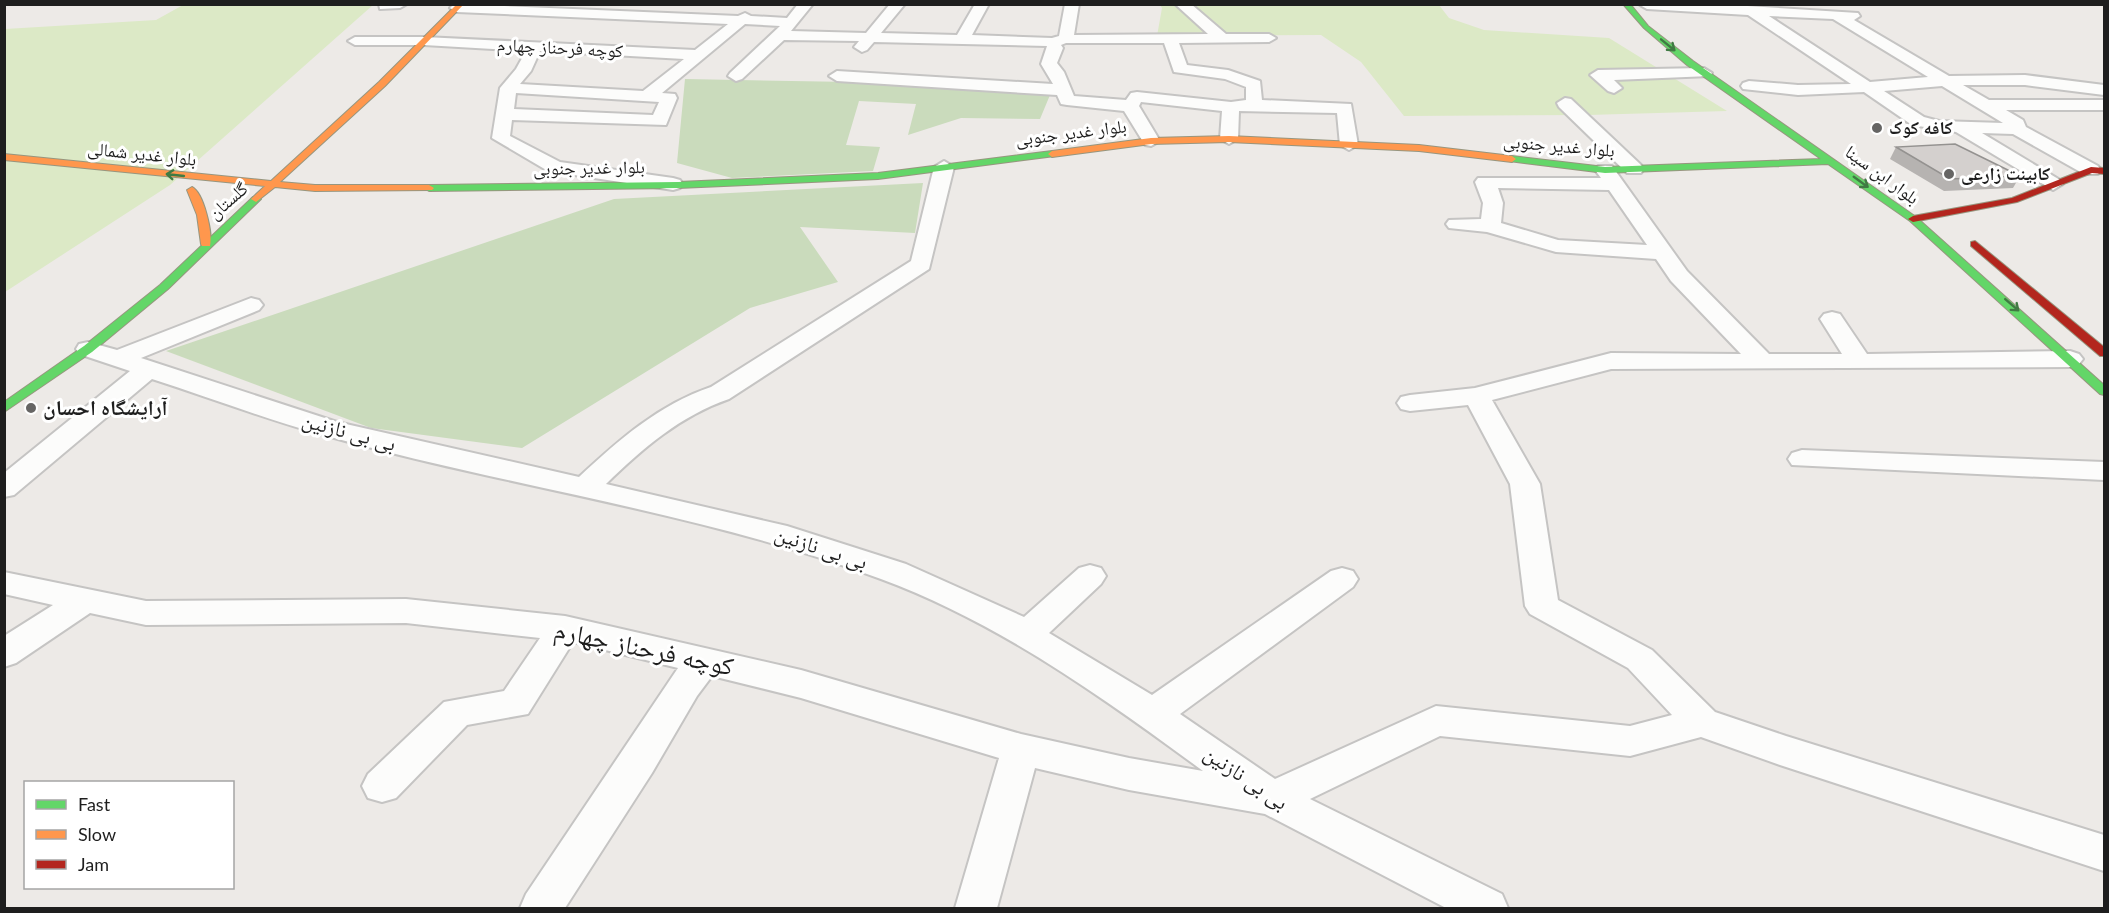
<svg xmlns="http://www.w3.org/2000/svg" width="2109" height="913" viewBox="0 0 2109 913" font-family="Lato,'Noto Naskh Arabic',sans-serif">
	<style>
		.grass { fill: #dce9c6 }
		.forest { fill: #cadbbc }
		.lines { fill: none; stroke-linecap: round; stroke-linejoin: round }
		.street-casing { stroke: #c5c4c3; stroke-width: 4 }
		.fast-casing { stroke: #97967f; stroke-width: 2 }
		.slow-casing { stroke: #97967f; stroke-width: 2 }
		.jam-casing { stroke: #97967f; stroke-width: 2 }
		.street { fill: #fcfcfb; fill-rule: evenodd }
		.fast { fill: #63d668; fill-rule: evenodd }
		.slow { fill: #ff974d; fill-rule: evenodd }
		.jam { fill: #b3261e; fill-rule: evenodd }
		.wall { fill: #b6b3b1 }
		.building { fill: #d4d0ce; stroke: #949290; stroke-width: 1.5 }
		.oneway { stroke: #407a43 }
		.poi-dot { fill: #666564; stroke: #fff; stroke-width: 2 }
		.labels { text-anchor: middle; stroke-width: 6; stroke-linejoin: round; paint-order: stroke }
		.far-street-label { font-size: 18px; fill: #1e1e1e; stroke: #fff }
		.far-poi-label { font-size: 18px; font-weight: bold; fill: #1e1e1e; stroke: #fff; text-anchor: start }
		.poi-label { font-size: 21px; font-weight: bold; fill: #1e1e1e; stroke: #fff; text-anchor: start }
		.street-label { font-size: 21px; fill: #1e1e1e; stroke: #fff }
		.near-street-label { font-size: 26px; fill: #1e1e1e; stroke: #fff }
	</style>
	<rect width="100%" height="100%" fill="#edeae7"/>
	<g class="grass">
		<path d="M 183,5 L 373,5 L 170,185 L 5,292 L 5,29 L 156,20 Z"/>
		<path d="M 1160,5 L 1439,5 L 1449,18 L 1484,30 L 1609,38 L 1727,111 L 1588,115 L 1404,116 L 1361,62 L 1321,35 L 1157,36 L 1162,8 Z"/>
	</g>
	<g class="forest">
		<path d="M 685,79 L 851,82 L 1050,95 L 1040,119 L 961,118 L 908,135 L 916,104 L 859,101 L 846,145 L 880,147 L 873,171 L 732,178 L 677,163 Z"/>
		<path d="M 923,183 L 915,233 L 800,227 L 838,282 L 750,308 L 522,448 L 371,428 L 166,351 L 614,199 Z"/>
	</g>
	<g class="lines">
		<g class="street-casing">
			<g id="street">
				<path d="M 379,4 L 407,4 L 400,8 L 380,9 Z"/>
				<path d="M 454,4 L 738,16 L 745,13 L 751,16 L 787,18 L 798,4 L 813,4 L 791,31 L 866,33 L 890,4 L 905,4 L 881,33 L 957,35 L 975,4 L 989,4 L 972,35 L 1052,38 L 1059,36 L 1065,4 L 1079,4 L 1074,35 L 1208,34 L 1175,4 L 1191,4 L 1226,34 L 1269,34 L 1276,38 L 1269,42 L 1179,43 L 1187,65 L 1228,70 L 1260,81 L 1262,100 L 1351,104 L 1358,145 L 1349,150 L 1340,145 L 1337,113 L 1239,111 L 1238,139 L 1229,144 L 1220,139 L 1222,111 L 1141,102 L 1139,106 L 1160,141 L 1151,146 L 1145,145 L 1124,111 L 1067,105 L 1061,104 L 1057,95 L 837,81 L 829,76 L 837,71 L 1053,84 L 1041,64 L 1047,46 L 874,42 L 867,50 L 862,52 L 854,47 L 859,41 L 784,40 L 742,79 L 736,81 L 728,76 L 730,73 L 780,26 L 745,24 L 662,93 L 675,94 L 677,98 L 666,125 L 512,120 L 510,136 L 560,162 L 673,178 L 680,180 L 683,184 L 680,188 L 673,190 L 548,171 L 492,138 L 500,88 L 516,69 L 526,51 L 424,45 L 355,45 L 348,41 L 355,37 L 424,37 L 695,50 L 728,24 L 457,12 L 450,8 ZM 1066,43 L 1164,43 L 1174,72 L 1225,79 L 1246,87 L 1246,100 L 1231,102 L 1137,92 L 1131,93 L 1126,100 L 1074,96 L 1064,72 L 1057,63 L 1063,48 L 1061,45 ZM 540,51 L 684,59 L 643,91 L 520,84 L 531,71 ZM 516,93 L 659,102 L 653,115 L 514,109 Z"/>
				<path d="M 1715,4 L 1858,13 L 1860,16 L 1854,20 L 1949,76 L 2025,75 L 2104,85 L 2104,95 L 2025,85 L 1963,85 L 1989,100 L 2104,100 L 2104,110 L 2006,110 L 2023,120 L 2026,127 L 2098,166 L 2101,170 L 2098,174 L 2084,174 L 2013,134 L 1982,133 L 2060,180 L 2063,184 L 2053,190 L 1956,132 L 1912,125 L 1864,92 L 1798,95 L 1743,89 L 1741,86 L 1743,83 L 1749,81 L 1798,85 L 1851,84 L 1748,15 L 1647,9 L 1640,5 ZM 1769,16 L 1833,19 L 1928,77 L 1870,82 ZM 1942,86 L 2003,123 L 1939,121 L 1924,117 L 1884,91 Z"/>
				<path d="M 1704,68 L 1712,73 L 1710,76 L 1614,80 L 1622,88 L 1614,93 L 1608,91 L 1590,75 L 1598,70 Z"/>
				<path d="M 1565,98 L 1571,99 L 1641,165 L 1644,169 L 1641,173 L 1627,173 L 1559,107 L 1557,103 Z"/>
				<path d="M 944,161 L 954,167 L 929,269 L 729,399 C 680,416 643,448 606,484 L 787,526 L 906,564 L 1024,617 L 1079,568 L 1090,565 L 1101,568 L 1106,576 L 1101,584 L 1049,633 L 1152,695 L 1331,571 L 1342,568 L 1353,571 L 1358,579 L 1353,587 L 1180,714 L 1275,779 L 1436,706 L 1630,726 L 1672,715 L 1628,668 L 1530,614 L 1525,606 L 1510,484 L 1468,405 L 1410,411 L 1401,409 L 1397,403 L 1401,397 L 1410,395 L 1475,388 L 1611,353 L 1741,354 L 1671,281 L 1656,259 L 1556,252 L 1487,232 L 1449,228 L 1446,224 L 1449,220 L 1481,219 L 1483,203 L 1475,182 L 1478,178 L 1601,178 L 1595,170 L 1598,166 L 1612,166 L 1687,271 L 1769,354 L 1842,354 L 1820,319 L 1824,314 L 1832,312 L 1840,314 L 1867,354 L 2070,351 L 2079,354 L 2083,359 L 2079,364 L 2070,367 L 1611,369 L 1492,400 L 1540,484 L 1558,600 L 1652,650 L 1715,712 L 1786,736 L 2104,835 L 2104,871 L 1780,765 L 1701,737 L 1630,756 L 1440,736 L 1310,799 L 1502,894 L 1508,908 L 1446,908 L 1265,814 L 1129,790 L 1035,768 L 997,908 L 955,908 L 999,758 L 801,698 L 712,676 L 697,696 L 652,773 L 565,908 L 520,908 L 526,894 L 678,668 L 573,642 L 528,714 L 467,725 L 396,798 L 382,802 L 368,798 L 362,786 L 368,774 L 444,702 L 504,691 L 540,638 L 406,623 L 146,625 L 90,613 L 16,663 L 4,667 L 4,636 L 53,605 L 4,594 L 4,572 L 146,601 L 406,599 L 565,616 L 801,670 L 1021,734 L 1129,758 L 1203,771 C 1104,698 998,622 881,579 C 699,511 506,487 320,434 C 263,418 208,397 152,379 L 14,495 L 4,497 L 4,473 L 130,371 L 79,354 L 76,349 L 79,344 L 88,342 L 117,350 L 251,298 L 259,300 L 263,305 L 259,310 L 141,358 L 337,422 L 579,477 C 619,440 658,405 711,387 L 911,261 L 934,167 ZM 1498,188 L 1609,190 L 1647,245 L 1558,240 L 1501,223 L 1503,203 Z"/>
				<path d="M 1802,450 L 2104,462 L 2104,480 L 1792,465 L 1788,459 L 1792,453 Z"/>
			</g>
		</g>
		<g class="fast-casing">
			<g id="fast">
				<path d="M 1623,4 L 1630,4 L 1648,26 L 1693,61 L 1916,217 L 2104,385 L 2104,395 L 2100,394 L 1910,221 L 1828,164 L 1605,173 L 1509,161 L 1509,157 L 1512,156 L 1605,167 L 1821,159 L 1687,65 L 1644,28 Z"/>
				<path d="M 1052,151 L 1056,154 L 1055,156 L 878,179 L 678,188 L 429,191 L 424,188 L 429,185 L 678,182 L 878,173 Z"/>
				<path d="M 253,197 L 261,199 L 168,289 L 92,352 L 4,412 L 4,402 L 84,346 L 160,285 Z"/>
			</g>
		</g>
		<g class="slow-casing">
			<g id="slow">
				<path d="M 457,4 L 464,4 L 385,86 L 280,182 L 315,185 L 429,185 L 434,188 L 432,190 L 315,191 L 275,187 L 256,202 L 251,199 L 265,186 L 4,160 L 4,154 L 271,181 L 379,82 Z"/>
				<path d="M 1229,136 L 1419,145 L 1512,156 L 1516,159 L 1512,162 L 1419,151 L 1229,142 L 1151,144 L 1052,157 L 1048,154 L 1052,151 L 1151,138 Z"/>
				<path d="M 192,187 C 204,193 213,234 210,246 L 202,246 L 201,244 L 197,215 L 187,190 Z"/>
			</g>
		</g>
		<g class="jam-casing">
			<g id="jam">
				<path d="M 2091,167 L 2104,168 L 2104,174 L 2092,173 L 2017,202 L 1913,222 L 1908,219 L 1913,216 L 2012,198 Z"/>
				<path d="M 1975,241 L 2104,347 L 2104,356 L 2100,356 L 1971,246 L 1971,242 Z"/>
			</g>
		</g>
		<use href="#street" class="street"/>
		<use href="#fast" class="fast"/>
		<use href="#slow" class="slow"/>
		<use href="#jam" class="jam"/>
	</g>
	<path class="wall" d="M 1896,147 L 2020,176 L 2013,188 L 1944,191 L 1890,159 Z"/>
	<path class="building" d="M 1955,144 L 2020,176 L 1950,179 L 1896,147 Z"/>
	<defs><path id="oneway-shaft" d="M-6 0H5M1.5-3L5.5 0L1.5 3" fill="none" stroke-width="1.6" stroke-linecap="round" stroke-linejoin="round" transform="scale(1.5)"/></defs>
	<g class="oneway">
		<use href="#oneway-shaft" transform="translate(1668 45) rotate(39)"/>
		<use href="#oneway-shaft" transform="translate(175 175) rotate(-174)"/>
		<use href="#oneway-shaft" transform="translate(1861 182) rotate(36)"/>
		<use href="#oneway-shaft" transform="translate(2012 305) rotate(41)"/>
	</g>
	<g class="poi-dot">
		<circle cx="1877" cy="128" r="6"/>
		<circle cx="1949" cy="174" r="6"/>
		<circle cx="31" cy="408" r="6"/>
	</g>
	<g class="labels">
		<g class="far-street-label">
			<text transform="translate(560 48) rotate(3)" y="6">کوچه فرحناز چهارم</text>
			<text transform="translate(1071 133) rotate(-7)" y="6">بلوار غدیر جنوبی</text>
			<text transform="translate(1559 146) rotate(5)" y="6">بلوار غدیر جنوبی</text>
			<text transform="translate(142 154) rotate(6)" y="6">بلوار غدیر شمالی</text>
			<text transform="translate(589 168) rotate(-1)" y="6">بلوار غدیر جنوبی</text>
			<text transform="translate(1882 175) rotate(36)" y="6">بلوار ابن سینا</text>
			<text transform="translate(228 201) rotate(-41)" y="6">گلستان</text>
		</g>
		<g class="far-poi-label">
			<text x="1889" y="134">کافه کوک</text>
			<text x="1961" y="180">کابینت زارعی</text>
		</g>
		<g class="poi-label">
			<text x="43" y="415">آرایشگاه احسان</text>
		</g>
		<g class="street-label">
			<text transform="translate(349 432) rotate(15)" y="7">بی بی نازنین</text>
			<text transform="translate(821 548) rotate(18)" y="7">بی بی نازنین</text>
			<text transform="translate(1246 778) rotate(34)" y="7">بی بی نازنین</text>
		</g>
		<g class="near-street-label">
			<text transform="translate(644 648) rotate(12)" y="9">کوچه فرحناز چهارم</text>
		</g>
	</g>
	<rect width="2109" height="913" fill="none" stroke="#1e1e1e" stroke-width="12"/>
	<rect x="24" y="781" width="210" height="108" fill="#ffffff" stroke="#a5a5a5" stroke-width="1.5"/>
	<rect x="36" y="800" width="30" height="9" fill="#63d668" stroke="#a5a5a5" stroke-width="1.5"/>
	<text x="78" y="811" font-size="18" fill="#1e1e1e">Fast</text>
	<rect x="36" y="830" width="30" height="9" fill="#ff974d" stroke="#a5a5a5" stroke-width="1.5"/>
	<text x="78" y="841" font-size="18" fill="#1e1e1e">Slow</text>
	<rect x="36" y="860" width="30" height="9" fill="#b3261e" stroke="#a5a5a5" stroke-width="1.5"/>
	<text x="78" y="871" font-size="18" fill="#1e1e1e">Jam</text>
</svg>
